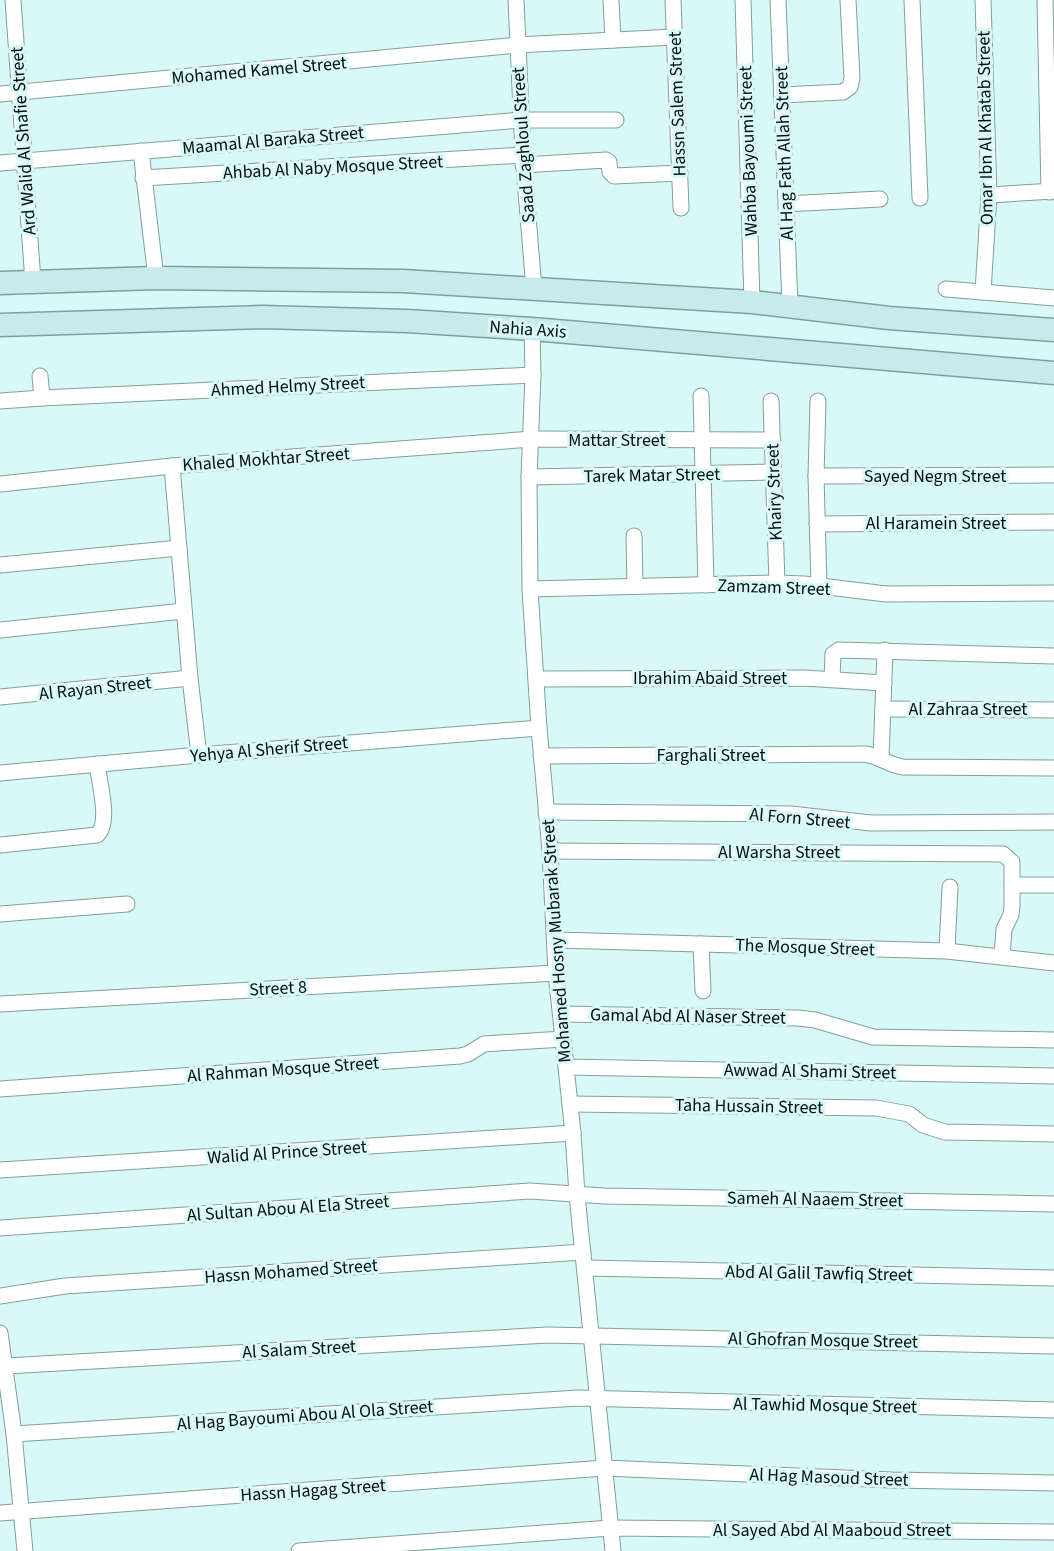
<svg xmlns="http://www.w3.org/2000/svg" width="1054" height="1551" viewBox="0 0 1054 1551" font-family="'Source Sans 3',sans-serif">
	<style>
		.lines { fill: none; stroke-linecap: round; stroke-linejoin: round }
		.minor-casing { stroke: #819e9e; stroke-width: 17 }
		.secondary-casing { stroke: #819e9e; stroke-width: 25 }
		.minor { stroke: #fff; stroke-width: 15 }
		.secondary { stroke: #c7ebec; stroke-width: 22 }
		.labels { text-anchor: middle; stroke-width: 6; stroke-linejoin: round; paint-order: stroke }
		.street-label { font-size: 18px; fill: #040e0e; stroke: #d9f9f9 }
	</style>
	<rect width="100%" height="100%" fill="#d9f9f9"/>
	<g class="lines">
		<g class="minor-casing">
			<g id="minor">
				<path d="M 13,0 L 33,282"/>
				<path d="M 516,0 L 523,155 L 534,289"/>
				<path d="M 611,0 L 613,40"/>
				<path d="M 673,0 L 681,208"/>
				<path d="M 743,0 L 752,302"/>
				<path d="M 778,0 L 790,305"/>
				<path d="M 912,0 L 920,198"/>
				<path d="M 1045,0 L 1049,192"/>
				<path d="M 0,94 L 517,45 L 674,37"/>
				<path d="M 782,95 L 843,92 L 850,87 L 852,78 L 848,0"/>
				<path d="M 141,151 L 156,278"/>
				<path d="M 0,163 L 521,120 L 616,120"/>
				<path d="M 523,165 L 606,160 L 609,162 L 610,172 L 614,176 L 680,173"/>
				<path d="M 143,178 L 523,155"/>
				<path d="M 989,195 L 1054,191"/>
				<path d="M 786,204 L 880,199"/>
				<path d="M 946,289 L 1054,298"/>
				<path d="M 983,292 L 989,195 L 983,0"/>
				<path d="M 532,329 L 533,375 L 529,477 L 530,589 L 539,728 L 550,851 L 556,973 L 573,1133 L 577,1195 L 613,1551"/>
				<path d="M 40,376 L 42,398"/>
				<path d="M 701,396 L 706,585"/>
				<path d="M 0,401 L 42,398 L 533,375"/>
				<path d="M 771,401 L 777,583"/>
				<path d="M 818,401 L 816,476 L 819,586"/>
				<path d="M 172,466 L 190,678 L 199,755"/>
				<path d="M 816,476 L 1054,475"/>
				<path d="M 529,477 L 774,472"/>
				<path d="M 0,484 L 172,466 L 532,439 L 773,440"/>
				<path d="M 817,524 L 1054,522"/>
				<path d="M 634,536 L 635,586"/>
				<path d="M 0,565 L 179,548"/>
				<path d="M 530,589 L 777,583 L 804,584 L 886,594 L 1054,593"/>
				<path d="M 0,630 L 184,611"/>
				<path d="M 536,679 L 804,678 L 884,683"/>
				<path d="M 832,679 L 833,654 L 839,650 L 1054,656"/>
				<path d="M 0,697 L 190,678"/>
				<path d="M 883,709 L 1054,710"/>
				<path d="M 541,756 L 865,754 C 879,756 888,765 903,767 L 1054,768"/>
				<path d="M 881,758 L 885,650"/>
				<path d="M 0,773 L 199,755 L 539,728"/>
				<path d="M 546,812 L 791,814 L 871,823 L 1054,822"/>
				<path d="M 0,845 L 97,835 C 111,823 99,782 97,764"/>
				<path d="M 550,851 L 1003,854 L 1012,862 L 1012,906 L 1011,915 L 1004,929 L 1002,957"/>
				<path d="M 1012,885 L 1054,885"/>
				<path d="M 0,914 L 127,904"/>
				<path d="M 555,940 L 947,951 L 1054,963"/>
				<path d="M 701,944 L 703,991"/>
				<path d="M 947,951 L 950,887"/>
				<path d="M 0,1004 L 556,973"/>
				<path d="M 561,1014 L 798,1018 L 815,1020 L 873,1037 L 1054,1040"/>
				<path d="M 566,1067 L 1054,1076"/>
				<path d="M 0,1089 L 460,1056 L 468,1054 L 484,1044 L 563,1039"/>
				<path d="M 570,1104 L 876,1108 L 909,1114 L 923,1125 L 945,1132 L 1054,1134"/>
				<path d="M 0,1170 L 573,1133"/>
				<path d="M 0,1228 L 530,1191 L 604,1196 L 1054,1204"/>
				<path d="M 585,1268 L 1054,1278"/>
				<path d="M 0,1296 L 65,1286 L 583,1252"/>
				<path d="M 0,1333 L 14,1434 L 25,1551"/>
				<path d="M 6,1366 L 548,1335 L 1054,1346"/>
				<path d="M 14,1434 L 578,1398 L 1054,1410"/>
				<path d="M 0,1513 L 604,1468 L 892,1480 L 1054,1483"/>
				<path d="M 299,1551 L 611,1528 L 1054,1532"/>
			</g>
		</g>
		<g class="secondary-casing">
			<g id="secondary">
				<path d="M 0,283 L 156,278 L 403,281 L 752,302 L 889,318 L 1054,330"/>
				<path d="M 0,325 L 262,317 L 407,321 L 532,329 L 1054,373"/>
			</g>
		</g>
		<use href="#minor" class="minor"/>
		<use href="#secondary" class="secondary"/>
	</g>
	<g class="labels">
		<g class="street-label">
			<text transform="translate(259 70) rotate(-5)" y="6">Mohamed Kamel Street</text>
			<text transform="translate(677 104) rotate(-92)" y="6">Hassn Salem Street</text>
			<text transform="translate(985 128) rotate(-91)" y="6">Omar Ibn Al Khatab Street</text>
			<text transform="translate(273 140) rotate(-5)" y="6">Maamal Al Baraka Street</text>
			<text transform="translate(23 141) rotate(-94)" y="6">Ard Walid Al Shafie Street</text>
			<text transform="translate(523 145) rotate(-94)" y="6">Saad Zaghloul Street</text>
			<text transform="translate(748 151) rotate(-92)" y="6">Wahba Bayoumi Street</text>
			<text transform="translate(784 153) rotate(-92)" y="6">Al Hag Fath Allah Street</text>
			<text transform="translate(333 167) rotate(-3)" y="6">Ahbab Al Naby Mosque Street</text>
			<text transform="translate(528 329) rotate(4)" y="6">Nahia Axis</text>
			<text transform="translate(288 386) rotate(-3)" y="6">Ahmed Helmy Street</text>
			<text x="617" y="446">Mattar Street</text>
			<text transform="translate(266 459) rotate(-4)" y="6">Khaled Mokhtar Street</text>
			<text transform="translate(652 475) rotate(-1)" y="6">Tarek Matar Street</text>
			<text x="935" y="482">Sayed Negm Street</text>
			<text transform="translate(774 492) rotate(-92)" y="6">Khairy Street</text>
			<text x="936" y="529">Al Haramein Street</text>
			<text transform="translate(774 587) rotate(2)" y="6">Zamzam Street</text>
			<text x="710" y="684">Ibrahim Abaid Street</text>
			<text transform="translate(95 688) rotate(-6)" y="6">Al Rayan Street</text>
			<text x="968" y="715">Al Zahraa Street</text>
			<text transform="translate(269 749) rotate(-5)" y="6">Yehya Al Sherif Street</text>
			<text x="711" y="761">Farghali Street</text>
			<text transform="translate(800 818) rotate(5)" y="6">Al Forn Street</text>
			<text x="779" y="858">Al Warsha Street</text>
			<text transform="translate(556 941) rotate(-94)" y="6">Mohamed Hosny Mubarak Street</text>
			<text transform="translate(805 947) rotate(2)" y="6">The Mosque Street</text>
			<text transform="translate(278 988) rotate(-3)" y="6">Street 8</text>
			<text transform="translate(688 1016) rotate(1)" y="6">Gamal Abd Al Naser Street</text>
			<text transform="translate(283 1069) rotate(-4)" y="6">Al Rahman Mosque Street</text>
			<text transform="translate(810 1071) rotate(1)" y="6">Awwad Al Shami Street</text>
			<text transform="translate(749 1106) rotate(1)" y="6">Taha Hussain Street</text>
			<text transform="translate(287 1152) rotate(-4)" y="6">Walid Al Prince Street</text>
			<text transform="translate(815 1199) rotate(1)" y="6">Sameh Al Naaem Street</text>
			<text transform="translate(288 1208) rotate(-4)" y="6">Al Sultan Abou Al Ela Street</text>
			<text transform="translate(291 1271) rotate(-4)" y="6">Hassn Mohamed Street</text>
			<text transform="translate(819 1273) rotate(1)" y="6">Abd Al Galil Tawfiq Street</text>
			<text transform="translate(823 1340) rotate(1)" y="6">Al Ghofran Mosque Street</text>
			<text transform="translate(299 1349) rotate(-3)" y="6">Al Salam Street</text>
			<text transform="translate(825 1405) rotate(1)" y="6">Al Tawhid Mosque Street</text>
			<text transform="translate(305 1415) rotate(-4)" y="6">Al Hag Bayoumi Abou Al Ola Street</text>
			<text transform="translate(829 1477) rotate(2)" y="6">Al Hag Masoud Street</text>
			<text transform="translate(313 1490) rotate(-4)" y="6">Hassn Hagag Street</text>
			<text x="832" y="1536">Al Sayed Abd Al Maaboud Street</text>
		</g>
	</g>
</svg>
